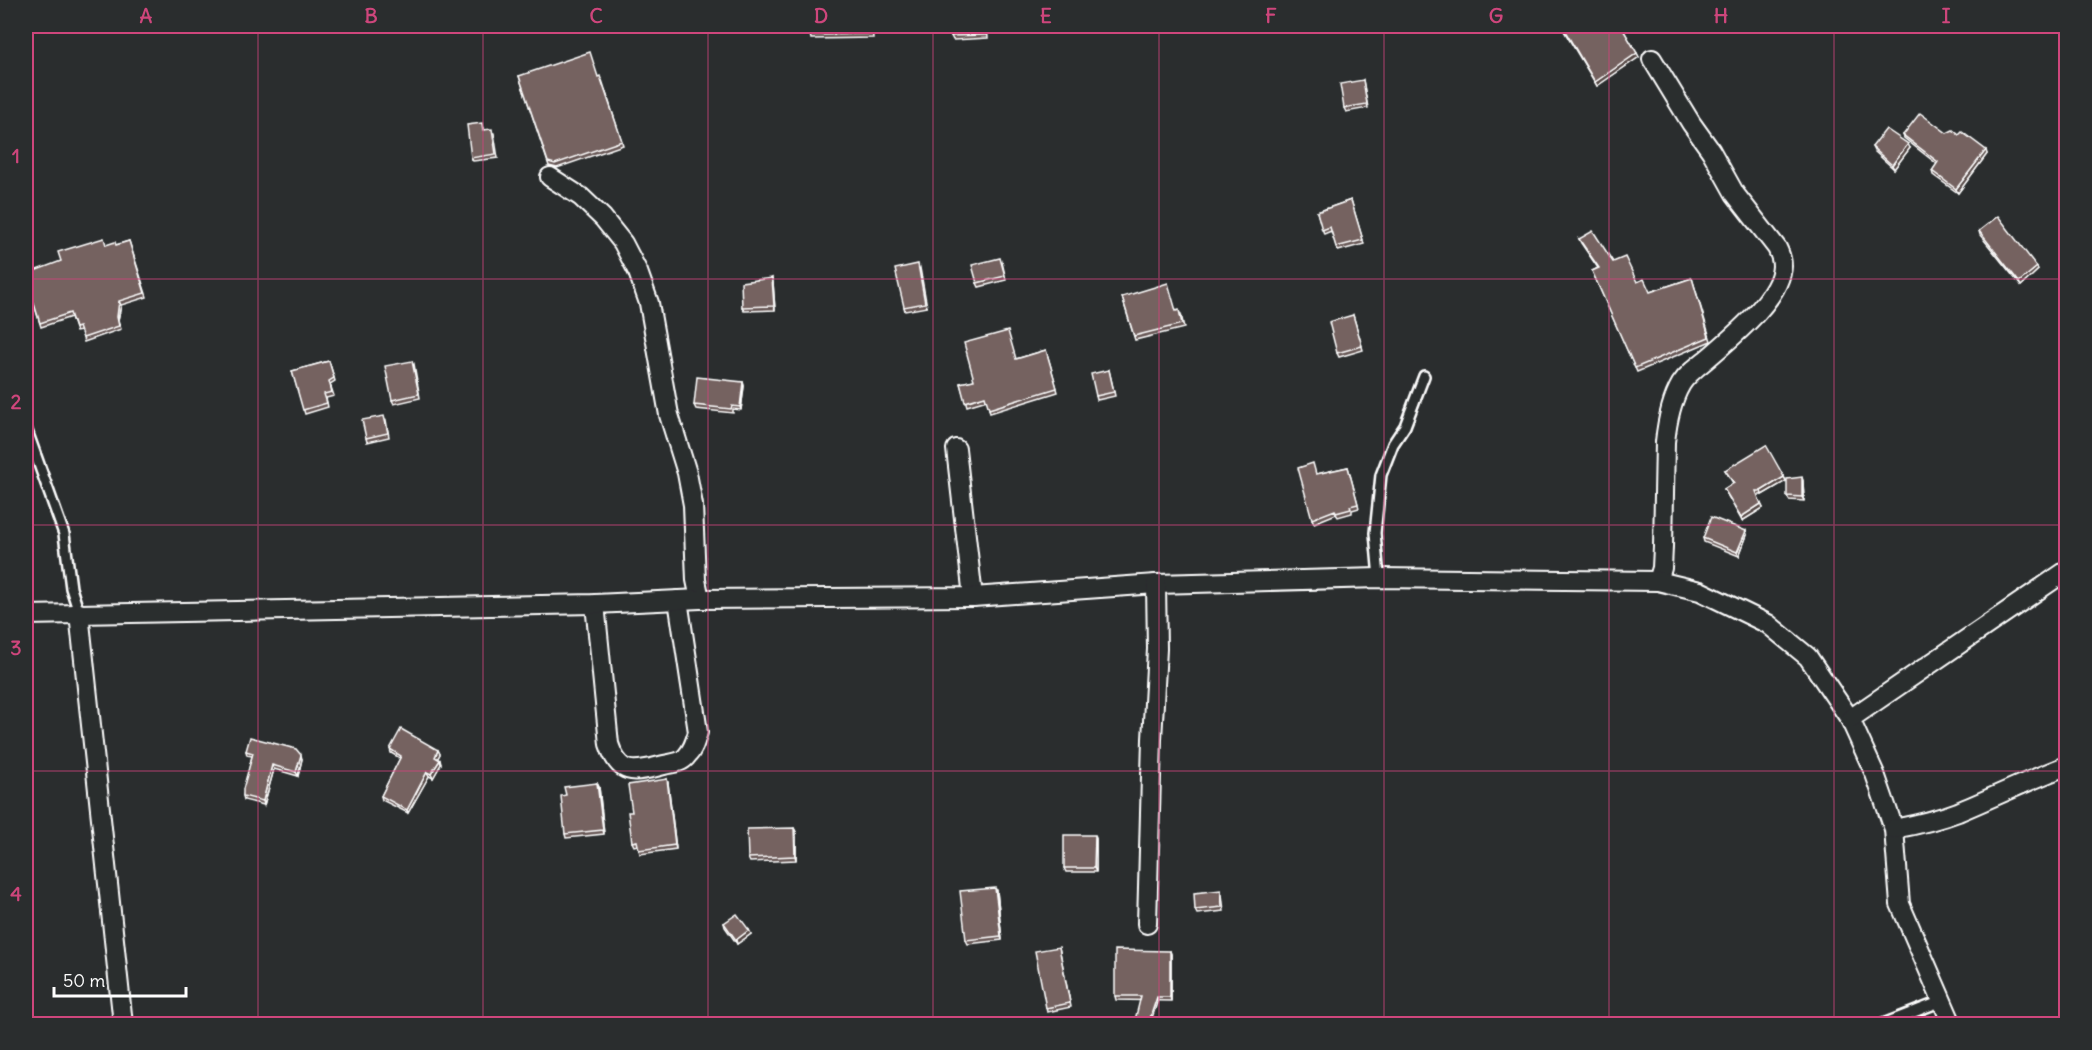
<svg xmlns="http://www.w3.org/2000/svg" width="2092" height="1050" viewBox="0 0 2092 1050" font-family="Delius,sans-serif">
	<style>
		.lines { fill: none; stroke-linecap: round; stroke-linejoin: round }
		.service-casing { stroke: #fff; stroke-width: 14 }
		.minor-casing { stroke: #fff; stroke-width: 22 }
		.service { stroke: #2a2d2e; stroke-width: 9 }
		.minor { stroke: #2a2d2e; stroke-width: 18 }
		.wall { fill: #655453; stroke: #fff; stroke-width: 1.5 }
		.shaded-wall { fill: #524543; stroke: #fff; stroke-width: 1.5 }
		.building { fill: #756260; stroke: #fff; stroke-width: 1.5 }
		.grid { fill: none; stroke: #ce467c; stroke-width: 1.5; stroke-opacity: 0.55 }
		.neatline { fill: none; stroke: #ce467c; stroke-width: 2 }
		.grid-label { font-size: 20px; text-anchor: middle; font-weight: bold; fill: #ce467c }
	</style>
	<rect width="100%" height="100%" fill="#2a2d2e"/>
	<filter id="ink" filterUnits="userSpaceOnUse"><feTurbulence type="fractalNoise" baseFrequency=".0167" numOctaves="2"/><feDisplacementMap in="SourceGraphic" scale="12" xChannelSelector="R" yChannelSelector="G"/><feConvolveMatrix kernelMatrix="1 2 1 2 8 2 1 2 1" color-interpolation-filters="sRGB"/></filter>
	<g filter="url(#ink)">
		<g class="lines">
			<g class="service-casing">
				<g id="service">
					<path d="M 26,428 L 64,534 L 71,588 L 79,613"/>
					<path d="M 1379,578 L 1375,533 L 1381,475 L 1393,444 L 1405,426 L 1424,376"/>
					<path d="M 1883,1024 L 1942,1001"/>
				</g>
			</g>
			<g class="minor-casing">
				<g id="minor">
					<path d="M 1652,59 L 1691,123 L 1711,151 L 1735,194 L 1777,248 C 1780,254 1782,259 1782,266 C 1781,298 1731,338 1708,358 C 1698,366 1687,374 1681,384 C 1671,401 1667,423 1665,442 L 1663,547 L 1662,568 L 1658,581"/>
					<path d="M 550,177 L 581,197 L 603,218 L 623,243 L 638,272 L 649,303 L 669,415 L 687,473 L 693,505 L 696,580 L 700,599"/>
					<path d="M 956,449 L 973,597"/>
					<path d="M 595,604 L 609,744 C 620,778 635,772 664,765 C 672,763 681,763 686,757 C 693,750 695,742 698,732 L 678,600"/>
					<path d="M 79,613 L 123,1024"/>
					<path d="M 26,615 L 595,604 L 700,599 L 973,597 L 1156,584 L 1379,578 L 1658,581 L 1700,591 L 1768,624 L 1808,657 L 1850,719 L 1875,774 L 1894,829 L 1900,904 L 1952,1024"/>
					<path d="M 1850,719 L 2066,571"/>
					<path d="M 1894,829 C 1915,825 1937,820 1958,812 C 1994,797 2029,780 2066,766"/>
					<path d="M 1147,924 L 1152,739 L 1157,649 L 1156,584"/>
				</g>
			</g>
			<use href="#service" class="service"/>
			<use href="#minor" class="minor"/>
		</g>
		<g class="wall">
			<path d="M 810,26 L 872,26 L 873,38 L 811,39 L 810,35 Z"/>
			<path d="M 951,26 L 987,26 L 988,38 L 953,40 L 951,36 Z"/>
			<path d="M 1561,26 L 1621,26 L 1639,57 L 1597,86 Z"/>
			<path d="M 519,76 L 598,77 L 602,80 L 623,145 L 557,168 L 549,166 Z"/>
			<path d="M 1363,80 L 1368,108 L 1346,112 L 1344,108 Z"/>
			<path d="M 483,127 L 483,130 L 494,133 L 498,158 L 473,161 L 471,158 Z"/>
			<path d="M 1947,133 L 1987,154 L 1958,193 L 1933,175 L 1932,171 L 1937,164 L 1904,138 L 1903,135 Z"/>
			<path d="M 1872,147 L 1910,148 L 1894,169 L 1874,151 Z"/>
			<path d="M 1351,200 L 1364,244 L 1338,251 L 1331,231 L 1324,234 L 1317,212 Z"/>
			<path d="M 1979,231 L 2037,267 L 2038,270 L 2021,286 L 1980,235 Z"/>
			<path d="M 1579,239 L 1613,262 L 1650,292 L 1692,278 L 1711,341 L 1637,372 L 1592,271 L 1598,268 L 1581,243 Z"/>
			<path d="M 129,241 L 147,297 L 121,305 L 118,320 L 121,329 L 84,342 L 81,331 L 76,332 L 71,317 L 41,327 L 26,278 L 106,245 L 116,245 Z"/>
			<path d="M 1002,262 L 1006,280 L 979,287 L 977,283 Z"/>
			<path d="M 920,268 L 927,307 L 905,311 L 904,307 Z"/>
			<path d="M 772,278 L 773,282 L 775,310 L 744,311 L 742,307 Z"/>
			<path d="M 1122,297 L 1177,311 L 1181,314 L 1184,328 L 1135,340 Z"/>
			<path d="M 1353,315 L 1363,350 L 1339,357 L 1337,353 Z"/>
			<path d="M 1046,350 L 1058,392 L 990,413 L 987,400 L 967,406 L 960,383 L 974,380 L 1016,359 Z"/>
			<path d="M 329,361 L 335,381 L 330,384 L 334,396 L 326,398 L 328,407 L 305,414 L 292,371 Z"/>
			<path d="M 414,364 L 420,398 L 394,404 L 392,400 Z"/>
			<path d="M 1109,370 L 1115,396 L 1097,400 L 1096,396 Z"/>
			<path d="M 743,382 L 744,386 L 741,410 L 733,409 L 733,413 L 696,409 L 694,405 Z"/>
			<path d="M 386,420 L 389,437 L 367,442 L 366,438 Z"/>
			<path d="M 1348,467 L 1359,508 L 1352,510 L 1352,513 L 1338,517 L 1336,514 L 1314,523 L 1312,519 L 1317,474 Z"/>
			<path d="M 1725,470 L 1784,477 L 1786,481 L 1762,495 L 1757,495 L 1763,508 L 1742,521 L 1724,489 L 1733,483 Z"/>
			<path d="M 1803,481 L 1804,501 L 1789,500 L 1787,496 Z"/>
			<path d="M 1746,531 L 1747,535 L 1739,556 L 1704,542 L 1703,538 Z"/>
			<path d="M 390,749 L 438,750 L 440,754 L 437,759 L 441,764 L 433,778 L 429,776 L 408,813 L 382,800 L 381,796 L 400,758 L 391,753 Z"/>
			<path d="M 246,751 L 302,759 L 298,776 L 274,769 L 264,805 L 244,800 L 243,796 L 252,756 L 247,755 Z"/>
			<path d="M 667,779 L 668,783 L 676,849 L 640,854 L 638,845 L 634,846 L 632,842 L 632,812 Z"/>
			<path d="M 597,783 L 599,787 L 604,834 L 566,838 L 565,834 L 566,795 Z"/>
			<path d="M 794,828 L 796,832 L 796,860 L 750,862 L 748,858 Z"/>
			<path d="M 1096,839 L 1096,872 L 1066,872 L 1064,868 Z"/>
			<path d="M 997,891 L 1002,940 L 968,944 L 966,940 Z"/>
			<path d="M 1222,894 L 1224,911 L 1197,914 L 1195,910 Z"/>
			<path d="M 724,923 L 749,930 L 751,934 L 737,944 L 725,927 Z"/>
			<path d="M 1059,947 L 1071,1007 L 1047,1012 L 1046,1008 Z"/>
			<path d="M 1170,951 L 1171,954 L 1171,1001 L 1116,1000 L 1115,996 Z"/>
		</g>
		<g class="shaded-wall">
			<path d="M 1637,53 L 1639,57 L 1597,86 L 1595,82 Z"/>
			<path d="M 1908,144 L 1910,148 L 1894,169 L 1892,165 Z"/>
			<path d="M 1986,150 L 1987,154 L 1958,193 L 1956,189 Z"/>
			<path d="M 2037,267 L 2038,270 L 2021,286 L 2019,282 Z"/>
			<path d="M 772,278 L 773,282 L 775,310 L 774,306 Z"/>
			<path d="M 119,301 L 121,305 L 118,320 L 117,317 Z"/>
			<path d="M 743,382 L 744,386 L 741,410 L 740,407 Z"/>
			<path d="M 1784,477 L 1786,481 L 1762,495 L 1761,491 Z"/>
			<path d="M 1802,477 L 1803,481 L 1804,501 L 1802,497 Z"/>
			<path d="M 1761,504 L 1763,508 L 1742,521 L 1741,517 Z"/>
			<path d="M 1746,531 L 1747,535 L 1739,556 L 1737,552 Z"/>
			<path d="M 438,750 L 440,754 L 436,761 L 435,757 Z"/>
			<path d="M 301,755 L 302,759 L 298,776 L 296,772 Z"/>
			<path d="M 440,760 L 441,764 L 433,778 L 431,774 Z"/>
			<path d="M 272,765 L 274,769 L 264,805 L 263,801 Z"/>
			<path d="M 427,772 L 429,776 L 408,813 L 407,810 Z"/>
			<path d="M 667,779 L 668,783 L 676,849 L 675,845 Z"/>
			<path d="M 597,783 L 599,787 L 604,834 L 603,830 Z"/>
			<path d="M 794,828 L 796,832 L 796,860 L 795,856 Z"/>
			<path d="M 1095,835 L 1096,839 L 1096,872 L 1094,868 Z"/>
			<path d="M 995,888 L 997,891 L 1002,940 L 1001,936 Z"/>
			<path d="M 749,930 L 751,934 L 737,944 L 736,940 Z"/>
			<path d="M 1170,951 L 1171,954 L 1171,1001 L 1170,997 Z"/>
			<path d="M 1157,997 L 1158,1000 L 1150,1024 L 1148,1024 Z"/>
		</g>
		<g class="building">
			<path d="M 810,26 L 871,26 L 871,34 L 810,35 Z"/>
			<path d="M 951,26 L 986,26 L 987,35 L 951,36 Z"/>
			<path d="M 1562,26 L 1621,26 L 1637,53 L 1595,82 Z"/>
			<path d="M 590,52 L 598,77 L 600,76 L 622,141 L 555,164 L 548,162 L 519,76 Z"/>
			<path d="M 1363,80 L 1367,104 L 1344,108 L 1340,84 Z"/>
			<path d="M 1920,113 L 1947,133 L 1953,130 L 1959,135 L 1962,132 L 1986,150 L 1956,189 L 1932,171 L 1938,162 L 1903,135 Z"/>
			<path d="M 482,123 L 483,130 L 492,129 L 496,154 L 471,158 L 467,125 Z"/>
			<path d="M 1886,129 L 1908,144 L 1892,165 L 1872,147 Z"/>
			<path d="M 1351,200 L 1363,240 L 1336,247 L 1330,227 L 1322,230 L 1317,212 Z"/>
			<path d="M 1998,216 L 2037,267 L 2019,282 L 1979,231 Z"/>
			<path d="M 1593,231 L 1613,262 L 1625,257 L 1637,282 L 1644,279 L 1650,292 L 1692,278 L 1709,337 L 1635,368 L 1592,271 L 1599,268 L 1579,239 Z"/>
			<path d="M 104,238 L 106,245 L 115,242 L 116,245 L 129,241 L 145,293 L 119,301 L 117,317 L 119,326 L 83,338 L 79,327 L 75,328 L 70,313 L 40,323 L 26,278 L 26,274 L 61,261 L 58,252 Z"/>
			<path d="M 1000,258 L 1005,276 L 977,283 L 972,265 Z"/>
			<path d="M 918,264 L 925,303 L 904,307 L 895,269 Z"/>
			<path d="M 772,278 L 774,306 L 742,307 L 741,282 Z"/>
			<path d="M 1168,283 L 1176,311 L 1179,310 L 1182,324 L 1134,336 L 1122,297 Z"/>
			<path d="M 1353,315 L 1362,346 L 1337,353 L 1329,322 Z"/>
			<path d="M 1008,331 L 1016,359 L 1046,350 L 1057,388 L 989,409 L 985,396 L 965,402 L 960,383 L 974,380 L 964,343 Z"/>
			<path d="M 329,361 L 334,378 L 329,381 L 332,392 L 324,394 L 327,403 L 303,410 L 292,371 Z"/>
			<path d="M 412,361 L 419,394 L 392,400 L 385,366 Z"/>
			<path d="M 1109,370 L 1114,392 L 1096,396 L 1091,374 Z"/>
			<path d="M 697,377 L 743,382 L 740,407 L 732,406 L 731,409 L 694,405 Z"/>
			<path d="M 384,416 L 388,433 L 366,438 L 362,420 Z"/>
			<path d="M 1766,445 L 1784,477 L 1761,491 L 1756,491 L 1761,504 L 1741,517 L 1724,489 L 1734,483 L 1725,470 Z"/>
			<path d="M 1313,463 L 1316,474 L 1348,467 L 1358,504 L 1350,506 L 1351,509 L 1336,513 L 1335,510 L 1312,519 L 1298,468 Z"/>
			<path d="M 1802,477 L 1802,497 L 1787,496 L 1787,479 Z"/>
			<path d="M 1711,517 L 1746,531 L 1737,552 L 1703,538 Z"/>
			<path d="M 401,729 L 438,750 L 435,757 L 440,760 L 431,774 L 427,772 L 407,810 L 381,796 L 401,756 L 390,749 Z"/>
			<path d="M 250,737 L 296,749 L 301,755 L 296,772 L 272,765 L 263,801 L 243,796 L 243,789 L 253,753 L 246,751 Z"/>
			<path d="M 667,779 L 675,845 L 639,850 L 637,841 L 632,842 L 628,812 L 632,812 L 628,785 Z"/>
			<path d="M 597,783 L 603,830 L 565,834 L 561,796 L 566,795 L 564,787 Z"/>
			<path d="M 794,828 L 795,856 L 748,858 L 747,829 Z"/>
			<path d="M 1064,835 L 1095,835 L 1094,868 L 1064,868 Z"/>
			<path d="M 995,888 L 1001,936 L 966,940 L 960,891 Z"/>
			<path d="M 1221,890 L 1222,907 L 1195,910 L 1194,893 Z"/>
			<path d="M 737,914 L 749,930 L 736,940 L 724,923 Z"/>
			<path d="M 1059,947 L 1070,1003 L 1046,1008 L 1035,951 Z"/>
			<path d="M 1115,950 L 1170,951 L 1170,997 L 1157,997 L 1148,1024 L 1134,1024 L 1141,996 L 1115,996 Z"/>
		</g>
	</g>
	<path class="grid" d="M 258,26 L 258,1024M 483,26 L 483,1024M 708,26 L 708,1024M 933,26 L 933,1024M 1159,26 L 1159,1024M 1384,26 L 1384,1024M 1609,26 L 1609,1024M 1834,26 L 1834,1024M 26,279 L 2066,279M 26,525 L 2066,525M 26,771 L 2066,771"/>
	<rect width="2092" height="1050" fill="none" stroke="#2a2d2e" stroke-width="66"/>
	<path d="M54 987v9h132v-9" fill="none" stroke="#ffffff" stroke-width="3"/>
	<text x="63" y="987" font-size="18" fill="#ffffff" stroke="#2a2d2e" stroke-width="4.5" paint-order="stroke">50 m</text>
	<rect x="33" y="33" width="2026" height="984" class="neatline"/>
	<g class="grid-label">
		<text x="146" y="23">A</text>
		<text x="371" y="23">B</text>
		<text x="596" y="23">C</text>
		<text x="821" y="23">D</text>
		<text x="1046" y="23">E</text>
		<text x="1271" y="23">F</text>
		<text x="1496" y="23">G</text>
		<text x="1721" y="23">H</text>
		<text x="1946" y="23">I</text>
		<text x="16" y="163">1</text>
		<text x="16" y="409">2</text>
		<text x="16" y="655">3</text>
		<text x="16" y="901">4</text>
	</g>
</svg>
